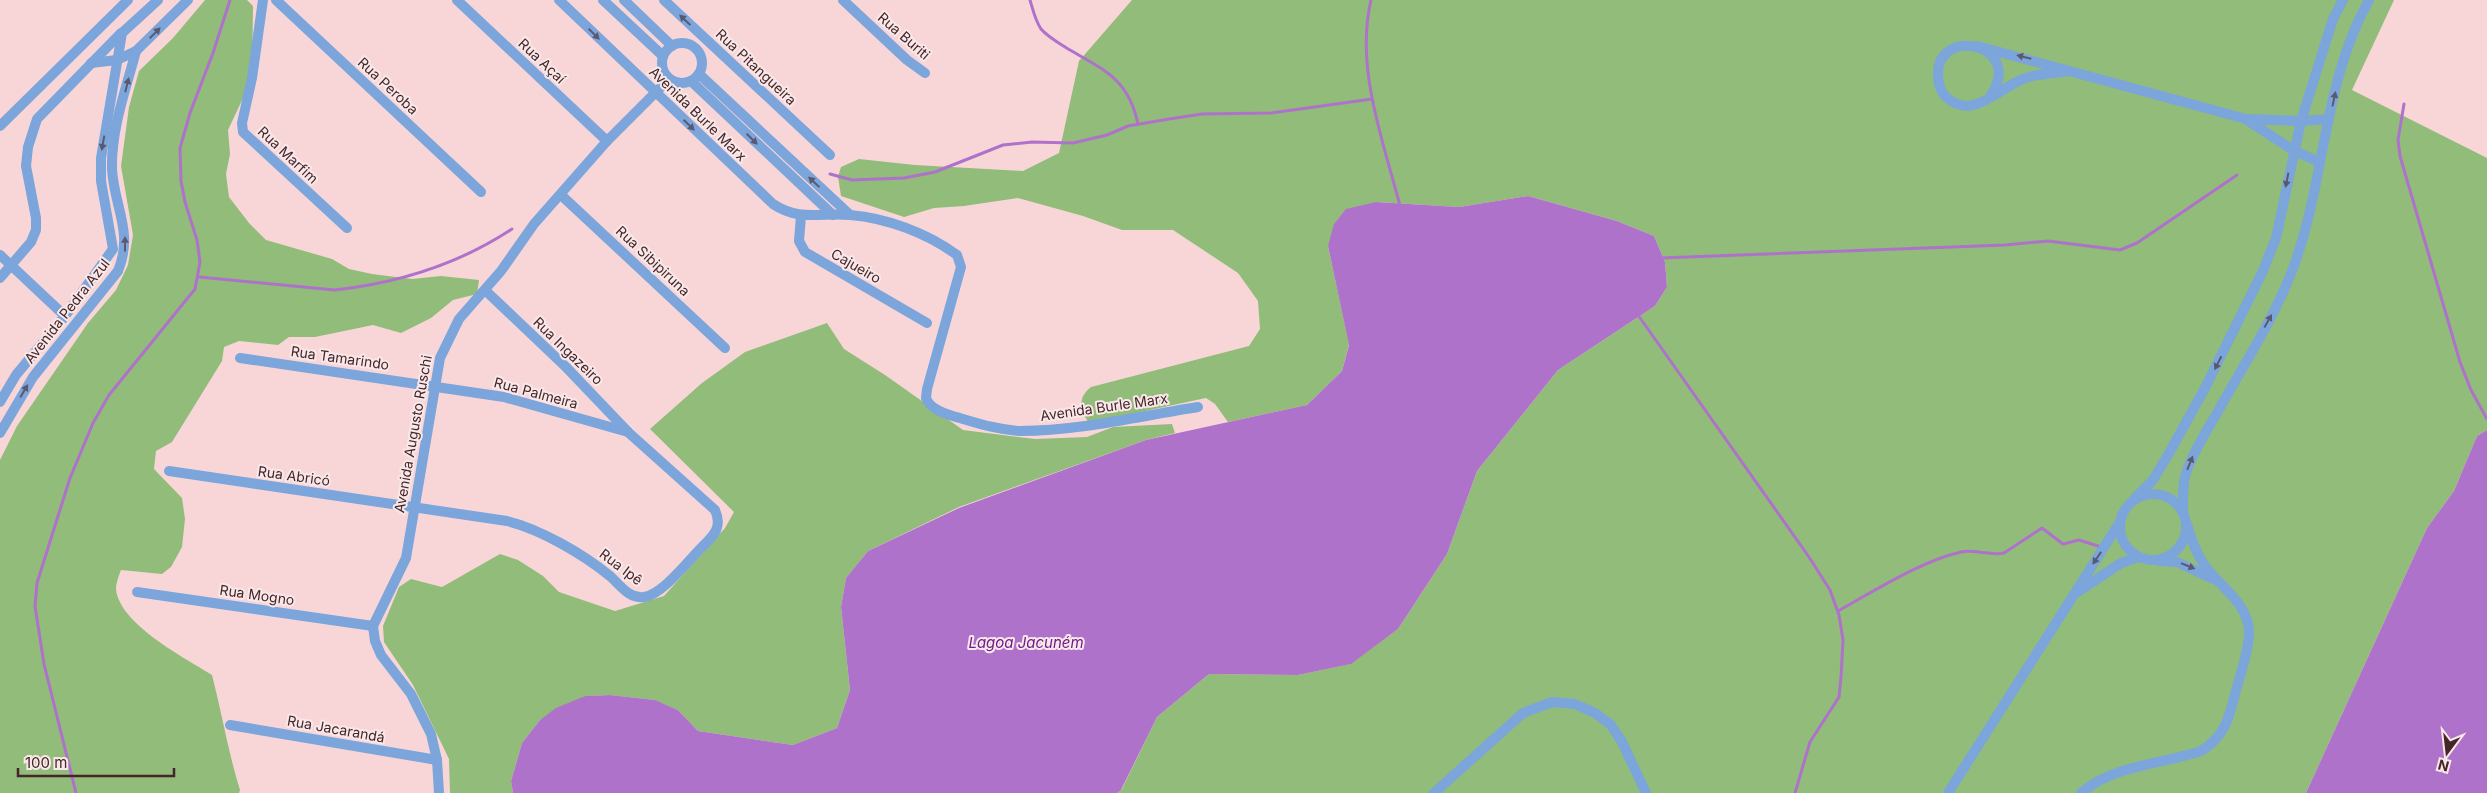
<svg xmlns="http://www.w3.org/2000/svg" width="2487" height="793" viewBox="0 0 2487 793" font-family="Inter,sans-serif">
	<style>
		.green { fill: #92bc7a }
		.water { fill: #af72cb }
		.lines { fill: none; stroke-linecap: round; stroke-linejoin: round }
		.stream { stroke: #af72cb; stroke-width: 3 }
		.minor { stroke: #7ba5db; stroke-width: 10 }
		.oneway { fill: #5b5970 }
		.labels { text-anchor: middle; stroke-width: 4; stroke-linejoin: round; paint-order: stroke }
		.street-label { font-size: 14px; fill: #452628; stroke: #f9e8e9 }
		.water-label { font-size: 15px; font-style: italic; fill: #6c1d8a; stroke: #f9e8e9 }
	</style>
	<rect width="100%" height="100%" fill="#f8d6d8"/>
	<g class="green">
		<path d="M 205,0 L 247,0 L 253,6 L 252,79 L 228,130 L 230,154 L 226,174 L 229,197 L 249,223 L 266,240 L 332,259 L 349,269 L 372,274 L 412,279 L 441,276 L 479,280 L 477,294 L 453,300 L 431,318 L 401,333 L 373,325 L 315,337 L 289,337 L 278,345 L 239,341 L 224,347 L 222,361 L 172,442 L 156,451 L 154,469 L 182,498 L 185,519 L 182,547 L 171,567 L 162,574 L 121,570 C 119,575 116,583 116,589 C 119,624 185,658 212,675 C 222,713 228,752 240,790 L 239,793 L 0,793 L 0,460 L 17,426 L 88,323 L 116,290 L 128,265 L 133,235 L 121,166 L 129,107 L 139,71 L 173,38 Z"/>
		<path d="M 1132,0 L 2394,0 L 2352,90 L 2487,158 L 2487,430 L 2477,436 L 2454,491 L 2427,528 L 2306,793 L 1117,793 L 1122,789 L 1157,717 L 1209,674 L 1298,675 L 1350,664 L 1398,629 L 1447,554 L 1477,471 L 1558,370 L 1655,306 L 1667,287 L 1665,262 L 1654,236 L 1617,221 L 1528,196 L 1459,207 L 1376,202 L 1328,246 L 1349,344 L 1342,371 L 1307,405 L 1228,422 L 1215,404 L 1206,398 L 1089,423 C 1080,410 1077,398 1091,387 L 1249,346 L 1260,329 L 1258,301 L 1238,273 L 1173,230 L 1122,230 L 1083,216 L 1018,198 L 964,206 L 934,208 L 904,217 L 841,196 L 838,177 L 841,167 L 859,159 L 915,165 L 1023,171 L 1059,153 L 1079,61 Z"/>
		<path d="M 827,323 L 844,349 L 885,375 L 963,430 L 1035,439 L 1087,437 L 1113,427 L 1172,424 L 1175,433 L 1146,440 L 959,507 L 868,551 L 846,578 L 841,607 L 850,690 L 837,728 L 793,745 L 698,731 L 678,710 L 654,700 L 610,695 L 585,696 L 540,720 L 522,743 L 511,781 L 513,793 L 450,793 L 449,759 L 413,685 L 384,642 L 383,626 L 399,587 L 411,579 L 442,587 L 500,554 L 518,560 L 543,576 L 559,592 L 615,611 L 664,596 L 725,528 L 734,512 L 650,429 L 702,383 L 745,352 Z"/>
	</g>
	<g class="water">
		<path d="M 1528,196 L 1617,221 L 1654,236 L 1665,262 L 1667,287 L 1655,306 L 1558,370 L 1477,471 L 1447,554 L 1398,629 L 1351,664 L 1298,675 L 1209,674 L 1157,717 L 1121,790 L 1117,793 L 513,793 L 511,781 L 522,743 L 540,720 L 556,708 L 585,696 L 610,695 L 655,700 L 678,710 L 698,731 L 793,745 L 837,728 L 850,690 L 841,607 L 846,578 L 868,551 L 959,508 L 1146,440 L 1307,405 L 1342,371 L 1349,345 L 1328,246 L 1334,224 L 1346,209 L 1376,202 L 1459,207 Z"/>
		<path d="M 2487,430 L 2487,793 L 2306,793 L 2427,528 L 2454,491 L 2477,436 Z"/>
	</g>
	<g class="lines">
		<g class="stream">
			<path d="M 1030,0 C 1033,10 1035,20 1041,29 C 1047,36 1057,42 1065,47 C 1103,70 1128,77 1138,124"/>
			<path d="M 1371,0 C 1355,68 1383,140 1400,206"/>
			<path d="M 2404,104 L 2398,140 L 2400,156 L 2460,362 L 2471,390 L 2487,419"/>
			<path d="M 830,174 L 852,180 L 904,178 L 935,172 L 1003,145 L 1032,142 L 1073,143 L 1107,135 L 1128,126 L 1169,119 L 1202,114 L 1271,113 L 1372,99"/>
			<path d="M 1660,258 L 2005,245 L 2048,241 L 2120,250 L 2137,243 L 2237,175"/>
			<path d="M 199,277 L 335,290 C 398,283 459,264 512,229"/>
			<path d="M 1638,315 L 1809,557 L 1830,590 L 1839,615 L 1843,640 L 1841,677 L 1839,697 L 1810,742 L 1795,793"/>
			<path d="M 1838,611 C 1874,591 1921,561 1961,552 C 1975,549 1990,556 2004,553 L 2042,528 L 2063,544 L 2079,540 L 2101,547"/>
			<path d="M 76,793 L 44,664 L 35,606 L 37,583 L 70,478 L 93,423 L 109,395 L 195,289 L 200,262 L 197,240 L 185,202 L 181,181 L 180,148 L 190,113 L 213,53 L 230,0"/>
		</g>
		<g class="minor">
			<path d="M 263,0 L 252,78 L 242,123 L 243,132 L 347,228"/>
			<path d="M 276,0 L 481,192"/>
			<path d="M 457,0 L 607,141"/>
			<path d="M 559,0 L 773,204 C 800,222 821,212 850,215 C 887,218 927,233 957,255 L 961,267 L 927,389 L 926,398 C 930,410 949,415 960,418 C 980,424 999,430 1020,431 C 1080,431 1140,416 1198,407"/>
			<path d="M 603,0 L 663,56"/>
			<path d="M 624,0 L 672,46"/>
			<path d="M 664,0 L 830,155"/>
			<path d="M 843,0 L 907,60 L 925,73"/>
			<circle cx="682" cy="63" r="20"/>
			<path d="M 1977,46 L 2246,119 L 2301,121 L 2329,119"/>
			<path d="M 91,63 L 117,60 L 136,51 L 188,0"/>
			<path d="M 699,74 L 850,215"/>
			<path d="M 691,81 L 833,215"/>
			<path d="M 1989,98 C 2028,45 1937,24 1938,75 C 1938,83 1940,90 1945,96 C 1972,122 1997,89 2023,79 C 2037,73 2053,74 2068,71"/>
			<path d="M 2247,120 L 2293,150 L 2319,162"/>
			<path d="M 0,126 L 128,0"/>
			<path d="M 561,195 L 725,348"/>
			<path d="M 801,216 L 799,241 L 805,252 L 927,323"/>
			<path d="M 0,255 L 65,316"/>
			<path d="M 0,278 L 31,242 L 36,230 L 36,218 L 26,166 L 28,147 L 37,119 L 121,33"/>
			<path d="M 240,358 L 504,397 L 628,432"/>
			<path d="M 0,402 L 16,375 L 65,316 L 113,249 L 101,181 L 101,158 L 122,33 L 158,0"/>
			<path d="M 0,433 L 33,377 L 118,271 C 134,232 114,207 112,169 C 111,129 126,89 136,51"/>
			<path d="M 169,471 L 507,521 C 540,529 583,554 610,576 C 620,585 629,599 644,597 C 662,595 688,561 701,548 C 713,536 723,528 715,510 L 629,433 L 565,366 L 485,290"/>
			<circle cx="2153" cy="527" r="33"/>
			<path d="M 2134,499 L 2153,480 L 2168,455 L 2205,388 L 2262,273 L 2276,238 L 2301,121 L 2333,19 L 2343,0"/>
			<path d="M 2183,511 C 2183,498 2182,485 2186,473 C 2193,452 2206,432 2217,413 C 2242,368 2271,323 2290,276 C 2326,187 2321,85 2369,0"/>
			<path d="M 2159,561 L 2177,562 L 2213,579"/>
			<path d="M 137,592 L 373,626"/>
			<path d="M 2076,593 L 2121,563 L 2138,557"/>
			<path d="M 230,725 L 437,760"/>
			<path d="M 439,793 L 437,760 L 431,734 L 411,694 L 381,655 L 375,641 L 373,626 L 406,558 L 440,358 L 459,319 L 501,271 L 534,224 L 607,141 L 669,79"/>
			<path d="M 1434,793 L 1523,713 L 1552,702 L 1575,704 L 1595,713 L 1611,725 L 1622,742 L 1646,793"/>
			<path d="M 1948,793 L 2120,522"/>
			<path d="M 2081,793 C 2113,765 2163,764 2201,751 C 2224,737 2229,719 2235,694 C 2240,675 2248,654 2249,635 C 2250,604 2221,588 2205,566 C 2196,553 2191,540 2187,524"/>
		</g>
	</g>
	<defs><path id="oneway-solid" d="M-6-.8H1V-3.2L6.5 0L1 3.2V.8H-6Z" transform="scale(1.25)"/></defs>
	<g class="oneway">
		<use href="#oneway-solid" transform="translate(685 20) rotate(-137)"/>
		<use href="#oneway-solid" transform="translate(155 33) rotate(-45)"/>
		<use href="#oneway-solid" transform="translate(594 34) rotate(44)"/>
		<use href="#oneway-solid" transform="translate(2024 57) rotate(-166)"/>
		<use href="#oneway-solid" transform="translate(127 85) rotate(-76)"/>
		<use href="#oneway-solid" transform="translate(2334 99) rotate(-78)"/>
		<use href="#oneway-solid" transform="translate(689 125) rotate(44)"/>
		<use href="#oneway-solid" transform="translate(752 139) rotate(44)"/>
		<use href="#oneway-solid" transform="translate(103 143) rotate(100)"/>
		<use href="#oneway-solid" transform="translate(2287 180) rotate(101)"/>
		<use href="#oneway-solid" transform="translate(814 182) rotate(-137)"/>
		<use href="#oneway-solid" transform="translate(125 244) rotate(-90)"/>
		<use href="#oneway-solid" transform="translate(2268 321) rotate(-61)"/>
		<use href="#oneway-solid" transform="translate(2218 363) rotate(117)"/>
		<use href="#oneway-solid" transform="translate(24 391) rotate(-60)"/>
		<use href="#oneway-solid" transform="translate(2190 463) rotate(-68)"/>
		<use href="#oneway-solid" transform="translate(2097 558) rotate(124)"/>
		<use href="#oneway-solid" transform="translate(2188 566) rotate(22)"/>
	</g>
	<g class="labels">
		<g class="street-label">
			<text transform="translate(904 36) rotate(41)" y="5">Rua Buriti</text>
			<text transform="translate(542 61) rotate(43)" y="5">Rua Açaí</text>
			<text transform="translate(756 67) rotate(43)" y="5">Rua Pitangueira</text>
			<text transform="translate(388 86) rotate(43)" y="5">Rua Peroba</text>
			<text transform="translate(698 114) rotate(44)" y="5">Avenida Burle Marx</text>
			<text transform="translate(288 155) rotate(43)" y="5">Rua Marfim</text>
			<text transform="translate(653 261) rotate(43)" y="5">Rua Sibipiruna</text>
			<text transform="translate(856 266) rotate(30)" y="5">Cajueiro</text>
			<text transform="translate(67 311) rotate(-52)" y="5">Avenida Pedra Azul</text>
			<text transform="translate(568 351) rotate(44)" y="5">Rua Ingazeiro</text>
			<text transform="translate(340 358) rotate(8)" y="5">Rua Tamarindo</text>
			<text transform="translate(536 393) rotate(15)" y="5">Rua Palmeira</text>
			<text transform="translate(1104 407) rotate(-8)" y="5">Avenida Burle Marx</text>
			<text transform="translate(413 434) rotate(-80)" y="5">Avenida Augusto Ruschi</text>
			<text transform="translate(294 476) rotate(8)" y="5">Rua Abricó</text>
			<text transform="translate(621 567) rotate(37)" y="5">Rua Ipê</text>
			<text transform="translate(257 595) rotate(8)" y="5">Rua Mogno</text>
			<text transform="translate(336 729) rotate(10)" y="5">Rua Jacarandá</text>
		</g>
		<g class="water-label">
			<text x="1026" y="648">Lagoa Jacuném</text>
		</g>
	</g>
	<g transform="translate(2447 753) rotate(195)" stroke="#f9e8e9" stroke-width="4" paint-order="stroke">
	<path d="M0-4L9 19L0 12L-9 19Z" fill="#452628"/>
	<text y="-8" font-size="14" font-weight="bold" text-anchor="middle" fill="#452628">N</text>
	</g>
	<path d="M18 768v8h156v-8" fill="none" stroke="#452628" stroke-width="2.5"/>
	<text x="25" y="768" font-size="15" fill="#452628" stroke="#f9e8e9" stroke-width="4" paint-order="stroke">100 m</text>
</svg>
